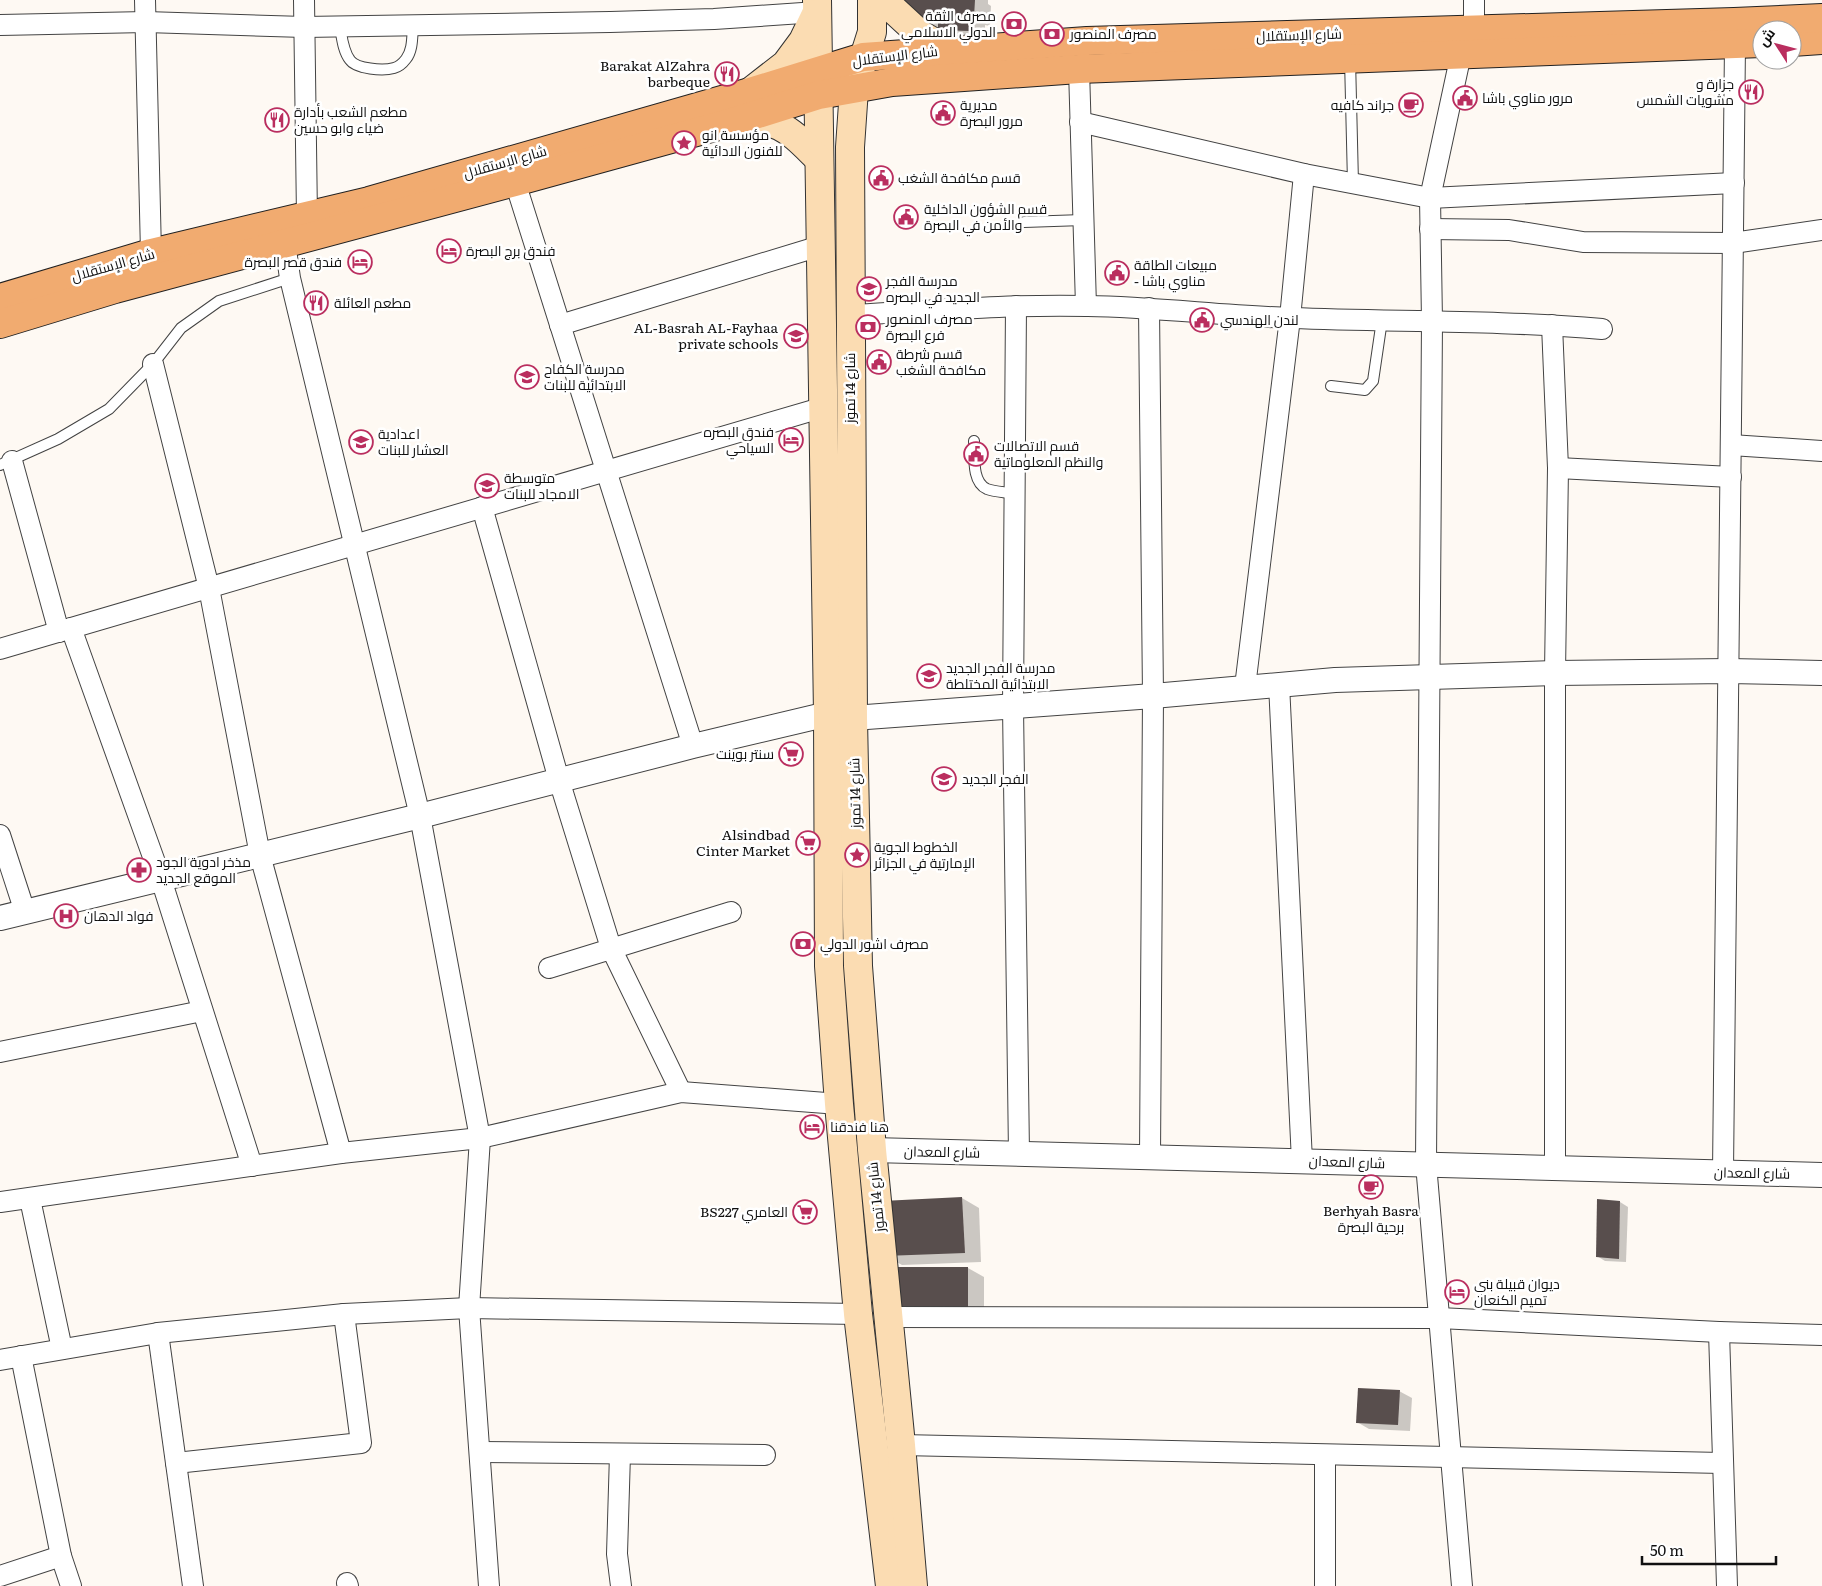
<svg xmlns="http://www.w3.org/2000/svg" width="1822" height="1586" viewBox="0 0 1822 1586" font-family="Literata,Cairo,serif">
	<style>
		.shadow { fill: #0003; fill-rule: evenodd }
		.building { fill: #584e4d }
		.lines { fill: none; stroke-linecap: round; stroke-linejoin: round }
		.service-casing { stroke: #434343; stroke-width: 12 }
		.minor-casing { stroke: #434343; stroke-width: 22 }
		.tertiary-casing { stroke: #434343; stroke-width: 26 }
		.secondary-casing { stroke: #323232; stroke-width: 30 }
		.primary-casing { stroke: #212121; stroke-width: 30 }
		.service { stroke: #fff; stroke-width: 10 }
		.minor { stroke: #fff; stroke-width: 20 }
		.tertiary { stroke: #fff; stroke-width: 24 }
		.secondary { stroke: #fbdcb2; stroke-width: 28 }
		.primary { stroke: #f1ab70; stroke-width: 28 }
		.labels { text-anchor: middle; stroke-width: 5; stroke-linejoin: round; paint-order: stroke }
		.poi-label { font-size: 14px; fill: #101010; stroke: #fff; text-anchor: start }
		.street-label { font-size: 14px; fill: #101010; stroke: #fff }
	</style>
	<rect width="100%" height="100%" fill="#fef9f3"/>
	<g class="shadow">
		<path d="M 894,0 L 988,0 L 988,4 L 991,6 L 990,26 L 985,25 L 985,40 L 955,39 L 938,29 L 927,29 ZM 924,19 L 944,19 L 944,22 L 927,22 Z"/>
		<path d="M 962,1198 L 979,1208 L 981,1262 L 902,1265 L 886,1256 Z"/>
		<path d="M 1620,1202 L 1628,1207 L 1626,1262 L 1605,1261 L 1597,1256 Z"/>
		<path d="M 890,1268 L 968,1268 L 984,1277 L 984,1320 Z"/>
		<path d="M 1399,1391 L 1412,1398 L 1410,1431 L 1369,1429 L 1357,1422 Z"/>
	</g>
	<g class="building">
		<path d="M 899,0 L 975,0 L 974,17 L 969,17 L 969,31 L 938,30 L 938,21 L 910,20 Z"/>
		<path d="M 962,1197 L 965,1253 L 884,1256 L 882,1201 Z"/>
		<path d="M 1597,1199 L 1620,1201 L 1619,1259 L 1596,1257 Z"/>
		<rect x="889" y="1267" width="79" height="44"/>
		<path d="M 1358,1388 L 1400,1390 L 1398,1425 L 1356,1423 Z"/>
	</g>
	<g class="lines">
		<g class="service-casing">
			<g id="service">
				<path d="M 340,27 C 342,38 343,51 350,60 C 356,69 383,71 394,68 C 398,67 403,63 406,59 C 413,50 412,37 413,26"/>
				<path d="M 1350,59 L 1353,183"/>
				<path d="M 1024,222 L 1083,220"/>
				<path d="M 1331,386 L 1365,390 L 1373,381 L 1382,320"/>
				<path d="M 974,441 C 975,455 971,482 987,489 C 995,492 1006,492 1015,494"/>
				<path d="M 0,465 L 58,439 L 109,409 L 153,364 L 181,328 L 219,301 L 290,278"/>
			</g>
		</g>
		<g class="minor-casing">
			<g id="minor">
				<path d="M 145,0 L 151,253"/>
				<path d="M 304,0 L 307,217"/>
				<path d="M 0,25 L 146,22 L 304,27 L 610,22 L 714,19 L 817,12"/>
				<path d="M 1474,29 L 1474,0"/>
				<path d="M 1461,54 L 1430,198 L 1432,321 L 1426,1164 L 1462,1586"/>
				<path d="M 1079,69 L 1086,306"/>
				<path d="M 1080,122 L 1304,174 L 1430,198 L 1734,183"/>
				<path d="M 515,182 L 693,746"/>
				<path d="M 1430,229 L 1509,230 L 1583,242 L 1733,243 L 1822,230"/>
				<path d="M 285,243 L 290,278 L 420,816 L 480,1138 L 469,1308 L 489,1586"/>
				<path d="M 1016,306 L 1013,706 L 1019,1154"/>
				<path d="M 1149,308 L 1153,696 L 1150,1157"/>
				<path d="M 850,315 C 929,311 1009,304 1088,306 C 1156,307 1224,316 1292,318 C 1395,322 1499,320 1602,329"/>
				<path d="M 560,325 L 820,246"/>
				<path d="M 1552,325 L 1558,468 L 1555,673 L 1555,1168"/>
				<path d="M 153,364 L 209,588 L 260,855 L 341,1153"/>
				<path d="M 1731,445 L 1822,451"/>
				<path d="M 12,461 L 59,632"/>
				<path d="M 1558,468 L 1731,477"/>
				<path d="M 482,507 L 559,780 L 611,948 L 681,1092"/>
				<path d="M 71,628 L 161,879 L 252,1166"/>
				<path d="M 0,649 L 824,407"/>
				<path d="M 1279,684 L 1302,1161"/>
				<path d="M 1245,687 L 1290,318 L 1304,174"/>
				<path d="M 0,835 L 25,912"/>
				<path d="M 549,968 L 731,912"/>
				<path d="M 0,1052 L 202,1011"/>
				<path d="M 1723,1172 L 1735,44"/>
				<path d="M 30,1199 L 62,1349"/>
				<path d="M 0,1202 L 341,1153 L 480,1138 L 681,1092 L 839,1104"/>
				<path d="M 888,1317 L 1439,1318 L 1719,1332 L 1822,1335"/>
				<path d="M 1719,1332 L 1727,1586"/>
				<path d="M 158,1333 L 193,1586"/>
				<path d="M 21,1356 L 61,1556 L 71,1586"/>
				<path d="M 0,1360 L 158,1333 L 344,1314 L 469,1308 L 858,1314"/>
				<path d="M 901,1445 L 1722,1463"/>
				<path d="M 480,1452 L 765,1455"/>
				<path d="M 620,1454 L 617,1554 L 621,1586"/>
				<path d="M 176,1463 L 361,1443 L 344,1314"/>
				<path d="M 0,1576 L 61,1556"/>
				<path d="M 347,1583 L 348,1586"/>
				<path d="M 1325,1586 L 1325,1455"/>
			</g>
		</g>
		<g class="tertiary-casing">
			<g id="tertiary">
				<path d="M 853,718 L 1153,696 L 1335,680 L 1555,673 L 1729,671 L 1822,673"/>
				<path d="M 0,918 L 420,816 L 693,746 L 828,714"/>
				<path d="M 872,1150 L 1822,1175"/>
			</g>
		</g>
		<g class="secondary-casing">
			<g id="secondary">
				<path d="M 817,0 L 828,714 L 829,966 L 839,1104 L 858,1314 L 890,1586"/>
				<path d="M 872,0 L 872,32 L 854,89 L 850,147 L 853,718 L 858,966 L 872,1150 L 901,1445 L 913,1586"/>
				<path d="M 883,0 L 921,35 L 947,50"/>
				<path d="M 750,92 L 786,64 L 803,41 L 816,14"/>
				<path d="M 736,122 C 779,116 790,131 819,159"/>
			</g>
		</g>
		<g class="primary-casing">
			<g id="primary">
				<path d="M 1792,42 L 1822,40"/>
				<path d="M 0,298 L 151,253 L 369,201 L 750,92 L 863,57 L 1087,41 L 1734,22 L 1822,18"/>
				<path d="M 0,324 L 115,289 L 515,182 L 729,123 L 819,95 L 892,82 L 1079,69 L 1762,43"/>
			</g>
		</g>
		<use href="#service" class="service"/>
		<use href="#minor" class="minor"/>
		<use href="#tertiary" class="tertiary"/>
		<use href="#secondary" class="secondary"/>
		<use href="#primary" class="primary"/>
	</g>
	<defs>
		<g id="bank-ring" transform="scale(1.25)"><circle r="9.5" fill="#fff" stroke="#ba2e5f" stroke-width="1.5"/><path d="M-6-4H6V4H-6ZM0-2.3a2.3 2.3 0 1 0 0 4.6a2.3 2.3 0 1 0 0-4.6Z" fill="#ba2e5f"/></g>
		<g id="restaurant-ring" transform="scale(1.25)"><circle r="9.5" fill="#fff" stroke="#ba2e5f" stroke-width="1.5"/><path d="M-5-6h1v4h1v-4h1v4h1v-4h1v5L-1.5 .5V6h-2V.5L-5-1ZM5-6V6H3V1.5H1.5Q1.5-4 5-6Z" fill="#ba2e5f"/></g>
		<g id="civic-ring" transform="scale(1.25)"><circle r="9.5" fill="#fff" stroke="#ba2e5f" stroke-width="1.5"/><path d="M-.6-6.5H3V-4.5H.6V-3L4-1V1h2V6H-6V1h2V-1L-.6-3ZM-1.2 2.5V6h2.4V2.5Z" fill="#ba2e5f"/></g>
		<g id="cafe-ring" transform="scale(1.25)"><circle r="9.5" fill="#fff" stroke="#ba2e5f" stroke-width="1.5"/><path d="M-5.5-4.5H6V0H3Q3 3.5 0 3.5H-2.5Q-5.5 3.5-5.5 0ZM3-3.2v2h1.7v-2ZM-6 4.5H4V6H-6Z" fill="#ba2e5f"/></g>
		<g id="sight-ring" transform="scale(1.25)"><circle r="9.5" fill="#fff" stroke="#ba2e5f" stroke-width="1.5"/><path d="M0-6L1.8-2.2L6-1.7L2.9 1.2L3.7 5.4L0 3.3L-3.7 5.4L-2.9 1.2L-6-1.7L-1.8-2.2Z" fill="#ba2e5f"/></g>
		<g id="hotel-ring" transform="scale(1.25)"><circle r="9.5" fill="#fff" stroke="#ba2e5f" stroke-width="1.5"/><path d="M-6-4.5h1.5V1H6V5H4.5V3h-9V5H-6ZM-4 0a1.8 1.8 0 1 1 3.6 0ZM.5 0V-2.5h3Q6-2.5 6 0Z" fill="#ba2e5f"/></g>
		<g id="school-ring" transform="scale(1.25)"><circle r="9.5" fill="#fff" stroke="#ba2e5f" stroke-width="1.5"/><path d="M0-5L7-2L0 1L-7-2ZM-4 1L0 2.5L4 1V4Q0 6-4 4Z" fill="#ba2e5f"/></g>
		<g id="supermarket-ring" transform="scale(1.25)"><circle r="9.5" fill="#fff" stroke="#ba2e5f" stroke-width="1.5"/><path d="M-6-5.5h2.5l.6 2H6L4.5 2H-2.5L-4.4-4H-6ZM-1.5 3.2a1.3 1.3 0 1 0 .1 0ZM3 3.2a1.3 1.3 0 1 0 .1 0Z" fill="#ba2e5f"/></g>
		<g id="pharmacy-ring" transform="scale(1.25)"><circle r="9.5" fill="#fff" stroke="#ba2e5f" stroke-width="1.5"/><path d="M-2-6h4v4h4v4h-4v4h-4v-4h-4v-4h4Z" fill="#ba2e5f"/></g>
		<g id="hospital-ring" transform="scale(1.25)"><circle r="9.5" fill="#fff" stroke="#ba2e5f" stroke-width="1.5"/><path d="M-5-5h3v3.5h4V-5h3V5h-3V1.5h-4V5h-3Z" fill="#ba2e5f"/></g>
	</defs>
	<g fill-rule="evenodd">
		<use href="#bank-ring" x="1014" y="24"/>
		<use href="#bank-ring" x="1052" y="34"/>
		<use href="#restaurant-ring" x="727" y="74"/>
		<use href="#restaurant-ring" x="1751" y="92"/>
		<use href="#civic-ring" x="1465" y="98"/>
		<use href="#cafe-ring" x="1411" y="105"/>
		<use href="#civic-ring" x="943" y="113"/>
		<use href="#restaurant-ring" x="277" y="120"/>
		<use href="#sight-ring" x="684" y="143"/>
		<use href="#civic-ring" x="881" y="178"/>
		<use href="#civic-ring" x="906" y="217"/>
		<use href="#hotel-ring" x="449" y="251"/>
		<use href="#hotel-ring" x="360" y="262"/>
		<use href="#civic-ring" x="1117" y="273"/>
		<use href="#school-ring" x="869" y="289"/>
		<use href="#restaurant-ring" x="316" y="303"/>
		<use href="#civic-ring" x="1202" y="320"/>
		<use href="#bank-ring" x="868" y="327"/>
		<use href="#school-ring" x="796" y="336"/>
		<use href="#civic-ring" x="879" y="362"/>
		<use href="#school-ring" x="527" y="377"/>
		<use href="#hotel-ring" x="791" y="440"/>
		<use href="#school-ring" x="361" y="442"/>
		<use href="#civic-ring" x="976" y="454"/>
		<use href="#school-ring" x="487" y="486"/>
		<use href="#school-ring" x="929" y="676"/>
		<use href="#supermarket-ring" x="791" y="754"/>
		<use href="#school-ring" x="944" y="779"/>
		<use href="#supermarket-ring" x="808" y="843"/>
		<use href="#sight-ring" x="857" y="855"/>
		<use href="#pharmacy-ring" x="139" y="870"/>
		<use href="#hospital-ring" x="66" y="916"/>
		<use href="#bank-ring" x="803" y="944"/>
		<use href="#hotel-ring" x="812" y="1127"/>
		<use href="#cafe-ring" x="1371" y="1187"/>
		<use href="#supermarket-ring" x="805" y="1212"/>
		<use href="#hotel-ring" x="1457" y="1292"/>
	</g>
	<g class="labels">
		<g class="poi-label">
			<text x="996" y="21" text-anchor="end">مصرف الثقة<tspan x="996" dy="16">الدولي الاسلامي</tspan></text>
			<text x="1070" y="39">مصرف المنصور</text>
			<text x="710" y="71" text-anchor="end">Barakat AlZahra<tspan x="710" dy="16">barbeque</tspan></text>
			<text x="1734" y="89" text-anchor="end">جزارة و<tspan x="1734" dy="16">مشويات الشمس</tspan></text>
			<text x="1482" y="103">مرور مناوي باشا</text>
			<text x="960" y="110">مديرية<tspan x="960" dy="16">مرور البصرة</tspan></text>
			<text x="1394" y="110" text-anchor="end">جراند كافيه</text>
			<text x="294" y="117">مطعم الشعب بأدارة<tspan x="294" dy="16">ضياء وابو حسين</tspan></text>
			<text x="702" y="140">مؤسسة انو<tspan x="702" dy="16">للفنون الادائية</tspan></text>
			<text x="898" y="183">قسم مكافحة الشغب</text>
			<text x="924" y="214">قسم الشؤون الداخلية<tspan x="924" dy="16">والأمن في البصرة</tspan></text>
			<text x="466" y="256">فندق برج البصرة</text>
			<text x="342" y="267" text-anchor="end">فندق قصر البصرة</text>
			<text x="1134" y="270">مبيعات الطاقة<tspan x="1134" dy="16">- مناوي باشا</tspan></text>
			<text x="886" y="286">مدرسة الفجر<tspan x="886" dy="16">الجديد في البصره</tspan></text>
			<text x="334" y="308">مطعم العائلة</text>
			<text x="886" y="324">مصرف المنصور<tspan x="886" dy="16">فرع البصرة</tspan></text>
			<text x="1220" y="325">لندن الهندسي</text>
			<text x="778" y="333" text-anchor="end">AL-Basrah AL-Fayhaa<tspan x="778" dy="16">private schools</tspan></text>
			<text x="896" y="359">قسم شرطة<tspan x="896" dy="16">مكافحة الشغب</tspan></text>
			<text x="544" y="374">مدرسة الكفاح<tspan x="544" dy="16">الابتدائية للبنات</tspan></text>
			<text x="774" y="437" text-anchor="end">فندق البصره<tspan x="774" dy="16">السياحي</tspan></text>
			<text x="378" y="439">اعدادية<tspan x="378" dy="16">العشار للبنات</tspan></text>
			<text x="994" y="451">قسم الاتصالات<tspan x="994" dy="16">والنظم المعلوماتية</tspan></text>
			<text x="504" y="483">متوسطة<tspan x="504" dy="16">الامجاد للبنات</tspan></text>
			<text x="946" y="673">مدرسة الفجر الجديد<tspan x="946" dy="16">الابتدائية المختلطة</tspan></text>
			<text x="774" y="759" text-anchor="end">سنتر بوينت</text>
			<text x="962" y="784">الفجر الجديد</text>
			<text x="790" y="840" text-anchor="end">Alsindbad<tspan x="790" dy="16">Cinter Market</tspan></text>
			<text x="874" y="852">الخطوط الجوية<tspan x="874" dy="16">الإمارتية في الجزائر</tspan></text>
			<text x="156" y="867">مذخر ادوية الجود<tspan x="156" dy="16">الموقع الجديد</tspan></text>
			<text x="84" y="921">فواد الدهان</text>
			<text x="820" y="949">مصرف اشور الدولي</text>
			<text x="830" y="1132">هنا فندقنا</text>
			<text x="1371" y="1216" text-anchor="middle">Berhyah Basra<tspan x="1371" dy="16">برحية البصرة</tspan></text>
			<text x="788" y="1217" text-anchor="end">BS227 العامري</text>
			<text x="1474" y="1289">ديوان قبيلة بني<tspan x="1474" dy="16">تميم الكنعان</tspan></text>
		</g>
		<g class="street-label">
			<text transform="translate(1299 35) rotate(-2)" y="5">شارع الإستقلال</text>
			<text transform="translate(895 56) rotate(-7)" y="5">شارع الإستقلال</text>
			<text transform="translate(505 162) rotate(-16)" y="5">شارع الإستقلال</text>
			<text transform="translate(113 265) rotate(-16)" y="5">شارع الإستقلال</text>
			<text transform="translate(850 388) rotate(-90)" y="5">شارع 14 تموز</text>
			<text transform="translate(855 793) rotate(-91)" y="5">شارع 14 تموز</text>
			<text transform="translate(942 1152) rotate(1)" y="5">شارع المعدان</text>
			<text transform="translate(1347 1162) rotate(2)" y="5">شارع المعدان</text>
			<text transform="translate(1752 1173) rotate(1)" y="5">شارع المعدان</text>
			<text transform="translate(876 1197) rotate(-96)" y="5">شارع 14 تموز</text>
		</g>
	</g>
	<g transform="translate(1777 45) rotate(306)"><circle r="24" fill="#ffffff" stroke="#9f9f9f"/>
	<path d="M0-4L9 19L0 12L-9 19Z" fill="#ba2e5f"/>
	<text y="-8" font-size="14" font-weight="bold" text-anchor="middle" fill="#101010">ش</text>
	</g>
	<path d="M1642 1556v8h134v-8" fill="none" stroke="#101010" stroke-width="2.5"/>
	<text x="1650" y="1556" font-size="15" fill="#101010" stroke="#ffffff" stroke-width="4" paint-order="stroke">50 m</text>
</svg>
